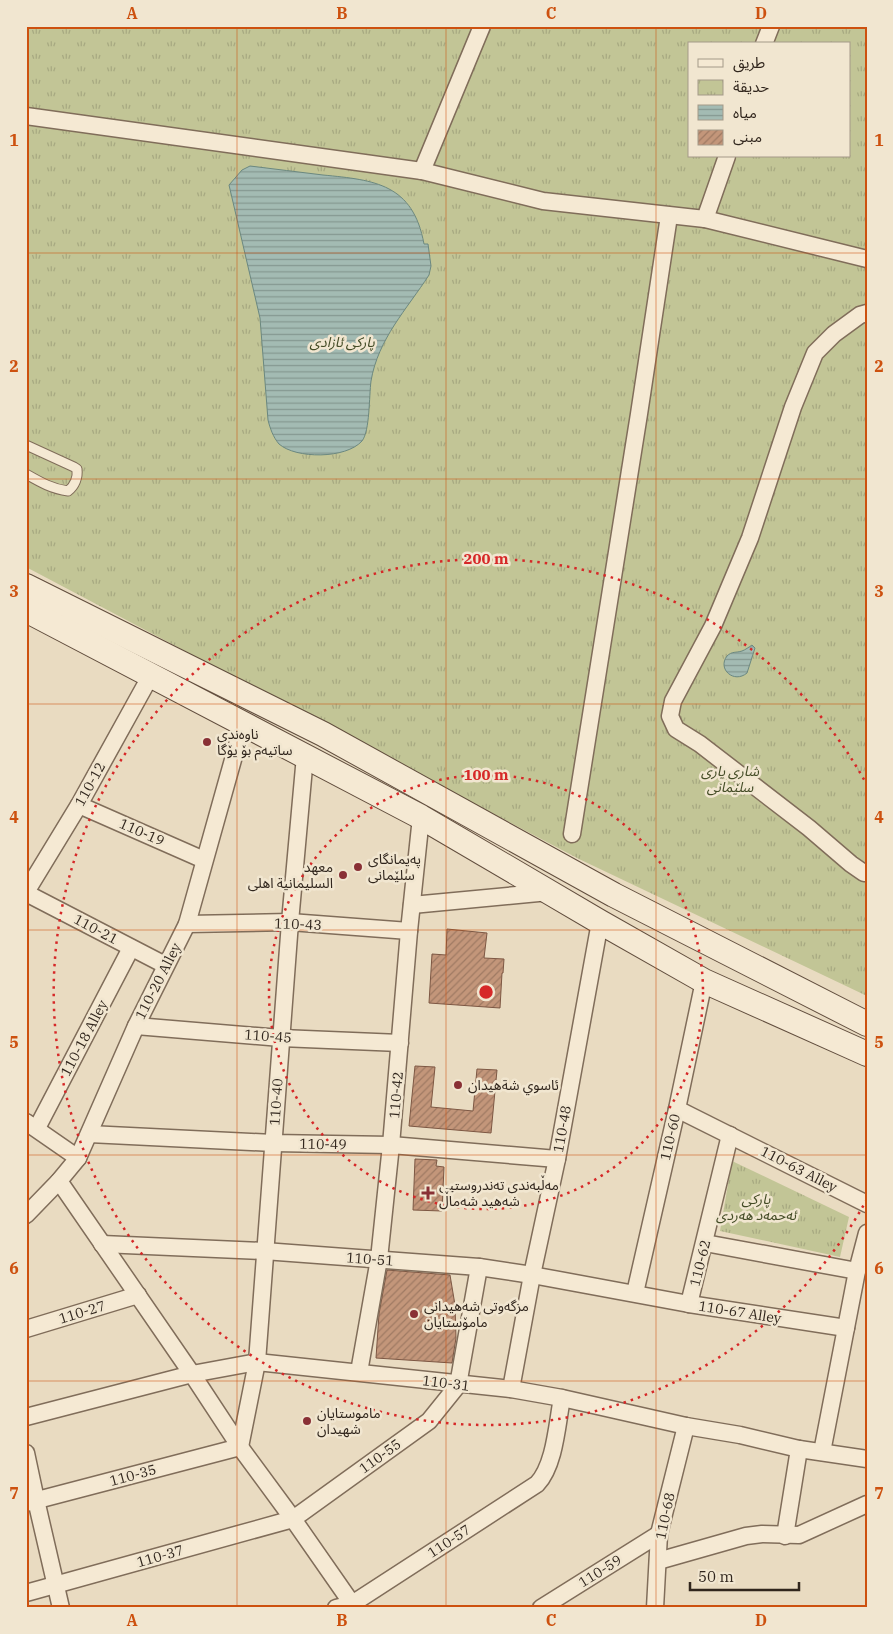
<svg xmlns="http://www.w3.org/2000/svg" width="893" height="1634" viewBox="0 0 893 1634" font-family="'IBM Plex Serif','Noto Sans Arabic',serif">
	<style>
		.park { fill: url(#park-tufts); fill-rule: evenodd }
		.water { fill: url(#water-rules); stroke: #6b8880 }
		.building { fill: url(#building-hatch); stroke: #7d5743 }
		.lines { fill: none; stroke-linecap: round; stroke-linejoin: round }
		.lane-casing { stroke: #806d5a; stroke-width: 11 }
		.street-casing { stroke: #806d5a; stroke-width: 19 }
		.secondary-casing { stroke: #624e3e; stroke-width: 26 }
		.lane { stroke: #f5e9d3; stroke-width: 9 }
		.street { stroke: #f5e9d3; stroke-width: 16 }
		.secondary { stroke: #f5e9d3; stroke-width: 24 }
		.grid { fill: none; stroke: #cd510f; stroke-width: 1; stroke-opacity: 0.55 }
		.ring { fill: none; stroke: #d62828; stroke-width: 2.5; stroke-dasharray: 2.5 5 }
		.poi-dot { fill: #893035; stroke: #f1e6d0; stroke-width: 2 }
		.labels { text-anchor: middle; stroke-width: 5; stroke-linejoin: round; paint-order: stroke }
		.park-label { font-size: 14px; font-style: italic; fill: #444c26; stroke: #f1e6d0 }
		.poi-label { font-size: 14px; fill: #31261d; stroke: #f1e6d0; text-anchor: start }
		.street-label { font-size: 14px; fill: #31261d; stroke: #f1e6d0 }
		.centre { fill: #d62828; stroke: #f1e6d0; stroke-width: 2.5 }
		.ring-label { font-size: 15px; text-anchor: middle; font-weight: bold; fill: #d62828; stroke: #f1e6d0; stroke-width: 5; stroke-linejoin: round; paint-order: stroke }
		.neatline { fill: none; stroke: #cd510f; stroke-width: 2 }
		.grid-label { font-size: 16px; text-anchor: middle; font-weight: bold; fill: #cd510f }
	</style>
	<defs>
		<pattern id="park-tufts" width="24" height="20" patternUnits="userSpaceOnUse" patternTransform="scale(1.25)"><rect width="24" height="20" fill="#c2c596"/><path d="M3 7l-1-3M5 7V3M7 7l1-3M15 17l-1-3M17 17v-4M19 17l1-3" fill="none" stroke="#a7a981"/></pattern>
		<pattern id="water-rules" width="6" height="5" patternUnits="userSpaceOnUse" patternTransform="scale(1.25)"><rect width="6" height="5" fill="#a3bbb3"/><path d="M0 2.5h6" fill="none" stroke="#859891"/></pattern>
		<pattern id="building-hatch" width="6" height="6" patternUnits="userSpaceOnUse" patternTransform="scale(1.25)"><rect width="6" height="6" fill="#c3967a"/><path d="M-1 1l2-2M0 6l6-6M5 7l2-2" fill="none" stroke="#9f7a63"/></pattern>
	</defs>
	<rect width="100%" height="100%" fill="#e9dbc1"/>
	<g class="park">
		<path d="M 26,26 L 867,26 L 867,996 L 579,859 L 26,567 ZM 689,44 L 849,44 L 849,156 L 689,156 Z"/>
		<path d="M 732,1161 L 849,1217 L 840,1257 L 720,1231 Z"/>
	</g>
	<g class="water">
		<path d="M 250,166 C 274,169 299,172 323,175 C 375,180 413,184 424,244 L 428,244 L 431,266 L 429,275 C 407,309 378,339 371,381 C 369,396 370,431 362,441 C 346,459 296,459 279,444 C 273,437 270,428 268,420 L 260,318 L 229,185 L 242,170 Z"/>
		<path d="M 752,645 L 755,648 L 747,673 C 734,684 717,669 727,656 C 732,651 736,653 742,651 C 745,650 749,647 752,645 Z"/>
	</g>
	<g class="building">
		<path d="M 447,929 L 487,933 L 484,958 L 504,959 L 503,973 L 502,973 L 500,1008 L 429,1003 L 432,954 L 446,955 Z"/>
		<path d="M 415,1066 L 435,1067 L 431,1107 L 473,1111 L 477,1069 L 497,1070 L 491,1133 L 409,1126 Z"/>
		<path d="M 415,1159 L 437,1160 L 436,1166 L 444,1167 L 442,1211 L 413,1210 Z"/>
		<path d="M 387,1270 L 450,1275 L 455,1305 L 456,1338 L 452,1363 L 376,1358 L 379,1314 Z"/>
	</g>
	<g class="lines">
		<g class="lane-casing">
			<path id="lane" d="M 26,445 L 74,467 L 77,469 C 78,477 75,486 68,491 C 52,489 40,482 26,474"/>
		</g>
		<g class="street-casing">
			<g id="street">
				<path d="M 764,44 L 771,26"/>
				<path d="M 26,116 L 422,171 L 543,201 L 705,219 L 867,259"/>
				<path d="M 422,171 L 482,26"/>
				<path d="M 705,219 L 727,156"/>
				<path d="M 867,313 L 860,315 L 834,334 L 815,353 L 793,407 L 750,538 L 713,626 L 673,701 L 670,716 L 676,729 L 700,744 L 809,828 L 851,864 L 864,873 L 867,873"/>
				<path d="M 79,805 L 204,860"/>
				<path d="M 572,834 L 639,414 L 669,216"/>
				<path d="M 26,892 L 79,805 L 151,675"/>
				<path d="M 26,893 L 165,965"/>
				<path d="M 412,905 L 549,892"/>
				<path d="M 187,924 L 290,922 L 409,931"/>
				<path d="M 136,1026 L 281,1038 L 400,1043"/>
				<path d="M 677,1109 L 867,1204"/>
				<path d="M 26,1122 L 78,1158"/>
				<path d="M 37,1128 L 131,948"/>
				<path d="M 89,1134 L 273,1143 L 391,1145 L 557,1159"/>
				<path d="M 59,1181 L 192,1374 L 240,1447 L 293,1519 L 355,1608"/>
				<path d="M 26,1215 L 59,1181 L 78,1158 L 136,1026 L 187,924 L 243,724"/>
				<path d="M 705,1243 L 857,1271"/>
				<path d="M 102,1244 L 264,1251 L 479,1267 L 532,1275 L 689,1304 L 846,1328"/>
				<path d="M 635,1293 L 677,1109 L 704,981"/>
				<path d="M 689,1304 L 730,1135"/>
				<path d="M 26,1329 L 138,1295"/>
				<path d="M 359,1372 L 379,1259 L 391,1145 L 409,931 L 421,817"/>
				<path d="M 511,1389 L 532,1275 L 557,1159 L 600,922"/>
				<path d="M 26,1417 L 192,1374 L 257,1362 L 511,1389 L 562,1398 L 686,1426 L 740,1435 L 799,1449 L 867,1459"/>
				<path d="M 822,1452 L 857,1271 L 867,1233"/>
				<path d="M 26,1453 L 36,1500 L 61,1608"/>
				<path d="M 26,1503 L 240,1447 L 257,1362 L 290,922 L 305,756"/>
				<path d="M 785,1536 L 799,1449"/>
				<path d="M 658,1561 L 746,1536 L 762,1534 L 799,1535 L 867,1504"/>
				<path d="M 26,1593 L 293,1519 L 429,1421 L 458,1385 L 479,1267"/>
				<path d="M 336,1608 L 352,1604 L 537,1484 C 555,1465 557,1424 562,1398"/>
				<path d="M 541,1608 L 659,1534"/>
				<path d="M 655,1608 L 659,1534 L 686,1426"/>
			</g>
		</g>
		<g class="secondary-casing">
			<g id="secondary">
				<path d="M 26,586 L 323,734 L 614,895 L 867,1024"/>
				<path d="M 26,610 L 421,817 L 600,922 L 704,981 L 867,1054"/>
			</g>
		</g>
		<use href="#lane" class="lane"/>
		<use href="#street" class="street"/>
		<use href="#secondary" class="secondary"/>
	</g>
	<path class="grid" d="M 237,26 L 237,1608M 446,26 L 446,1608M 656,26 L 656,1608M 26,253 L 867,253M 26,479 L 867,479M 26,704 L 867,704M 26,930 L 867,930M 26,1155 L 867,1155M 26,1381 L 867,1381"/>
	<g class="ring">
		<circle cx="486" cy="992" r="217"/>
		<path d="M867 1199A433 433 0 1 1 867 785"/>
	</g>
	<g class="poi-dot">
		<circle cx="207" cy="742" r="5"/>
		<circle cx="358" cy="867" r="5"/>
		<circle cx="343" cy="875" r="5"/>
		<circle cx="458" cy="1085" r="5"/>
		<path d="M425.5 1185.5h5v5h5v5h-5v5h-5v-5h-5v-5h5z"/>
		<circle cx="414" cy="1314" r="5"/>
		<circle cx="307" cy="1421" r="5"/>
	</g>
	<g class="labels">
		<g class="park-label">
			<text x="342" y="347">پارکی ئازادی</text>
			<text x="730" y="776">شاری یاری<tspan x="730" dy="16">سلێمانی</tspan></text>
			<text x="756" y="1204">پارکی<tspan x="756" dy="16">ئەحمەد هەردی</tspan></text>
		</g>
		<g class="poi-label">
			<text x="217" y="739">ناوەندی<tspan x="217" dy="16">ساتیەم بۆ یۆگا</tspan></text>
			<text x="368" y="864">پەیمانگای<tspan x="368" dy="16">سلێمانی</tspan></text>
			<text x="333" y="872" text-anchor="end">معهد<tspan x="333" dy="16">السلیمانیة اهلى</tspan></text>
			<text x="468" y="1090">ئاسوي شةهيدان</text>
			<text x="439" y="1190">مەڵبەندی تەندروستیی<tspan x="439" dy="16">شەهید شەماڵ</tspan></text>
			<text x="424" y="1311">مزگەوتی شەهیدانی<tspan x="424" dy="16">مامۆستایان</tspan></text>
			<text x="317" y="1418">ماموستايان<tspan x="317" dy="16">شهيدان</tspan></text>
		</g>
		<g class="street-label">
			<text transform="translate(90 784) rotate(-61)" y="5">110-12</text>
			<text transform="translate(142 832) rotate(24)" y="5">110-19</text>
			<text transform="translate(298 924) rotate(2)" y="5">110-43</text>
			<text transform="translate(96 929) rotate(28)" y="5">110-21</text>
			<text transform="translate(158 981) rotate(-63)" y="5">110-20 Alley</text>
			<text transform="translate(268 1036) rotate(4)" y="5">110-45</text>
			<text transform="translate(84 1038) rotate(-62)" y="5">110-18 Alley</text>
			<text transform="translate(396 1095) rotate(-85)" y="5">110-42</text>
			<text transform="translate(276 1102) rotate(-86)" y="5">110-40</text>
			<text transform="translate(562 1129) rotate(-80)" y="5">110-48</text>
			<text transform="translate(670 1137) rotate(-77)" y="5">110-60</text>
			<text transform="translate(323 1144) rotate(1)" y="5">110-49</text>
			<text transform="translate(799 1169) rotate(27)" y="5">110-63 Alley</text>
			<text transform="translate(370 1259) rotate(4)" y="5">110-51</text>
			<text transform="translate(700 1263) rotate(-76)" y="5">110-62</text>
			<text transform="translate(82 1312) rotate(-17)" y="5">110-27</text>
			<text transform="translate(740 1312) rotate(9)" y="5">110-67 Alley</text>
			<text transform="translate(446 1383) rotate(7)" y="5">110-31</text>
			<text transform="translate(380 1456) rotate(-36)" y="5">110-55</text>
			<text transform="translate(133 1475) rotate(-15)" y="5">110-35</text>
			<text transform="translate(665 1516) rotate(-78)" y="5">110-68</text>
			<text transform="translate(449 1541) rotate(-33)" y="5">110-57</text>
			<text transform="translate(160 1556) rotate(-16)" y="5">110-37</text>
			<text transform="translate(600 1571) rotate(-32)" y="5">110-59</text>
		</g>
	</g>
	<circle cx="486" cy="992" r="8" class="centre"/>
	<g class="ring-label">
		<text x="486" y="564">200 m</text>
		<text x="486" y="780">100 m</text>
	</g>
	<rect width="893" height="1634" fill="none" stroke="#f1e6d0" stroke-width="55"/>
	<rect x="688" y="42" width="162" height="115" fill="#f1e6d0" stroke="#a49988"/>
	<rect x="698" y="59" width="25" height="8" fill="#f5e9d3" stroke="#a49988"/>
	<text x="733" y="68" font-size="15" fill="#31261d">طريق</text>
	<rect x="698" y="80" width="25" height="15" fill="url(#park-tufts)" stroke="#a49988"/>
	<text x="733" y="92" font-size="15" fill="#31261d">حديقة</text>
	<rect x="698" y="105" width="25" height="15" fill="url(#water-rules)" stroke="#a49988"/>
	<text x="733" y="118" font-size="15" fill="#31261d">مياه</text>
	<rect x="698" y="130" width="25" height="15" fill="url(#building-hatch)" stroke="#a49988"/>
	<text x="733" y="142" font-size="15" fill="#31261d">مبنى</text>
	<path d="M690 1582v8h109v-8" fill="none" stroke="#31261d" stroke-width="2.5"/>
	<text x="698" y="1582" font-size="15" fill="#31261d" stroke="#f1e6d0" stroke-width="4" paint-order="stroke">50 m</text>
	<rect x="28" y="28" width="838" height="1578" class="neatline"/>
	<g class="grid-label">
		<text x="132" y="19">A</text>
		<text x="342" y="19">B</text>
		<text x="551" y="19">C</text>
		<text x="761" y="19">D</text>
		<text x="14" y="146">1</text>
		<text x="879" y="146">1</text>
		<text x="14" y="372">2</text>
		<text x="879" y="372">2</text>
		<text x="14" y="597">3</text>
		<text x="879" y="597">3</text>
		<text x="14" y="823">4</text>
		<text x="879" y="823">4</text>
		<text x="14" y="1048">5</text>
		<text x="879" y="1048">5</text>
		<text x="14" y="1274">6</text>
		<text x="879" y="1274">6</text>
		<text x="14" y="1499">7</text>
		<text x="879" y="1499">7</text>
		<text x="132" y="1626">A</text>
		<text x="342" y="1626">B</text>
		<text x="551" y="1626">C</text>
		<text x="761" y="1626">D</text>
	</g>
</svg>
